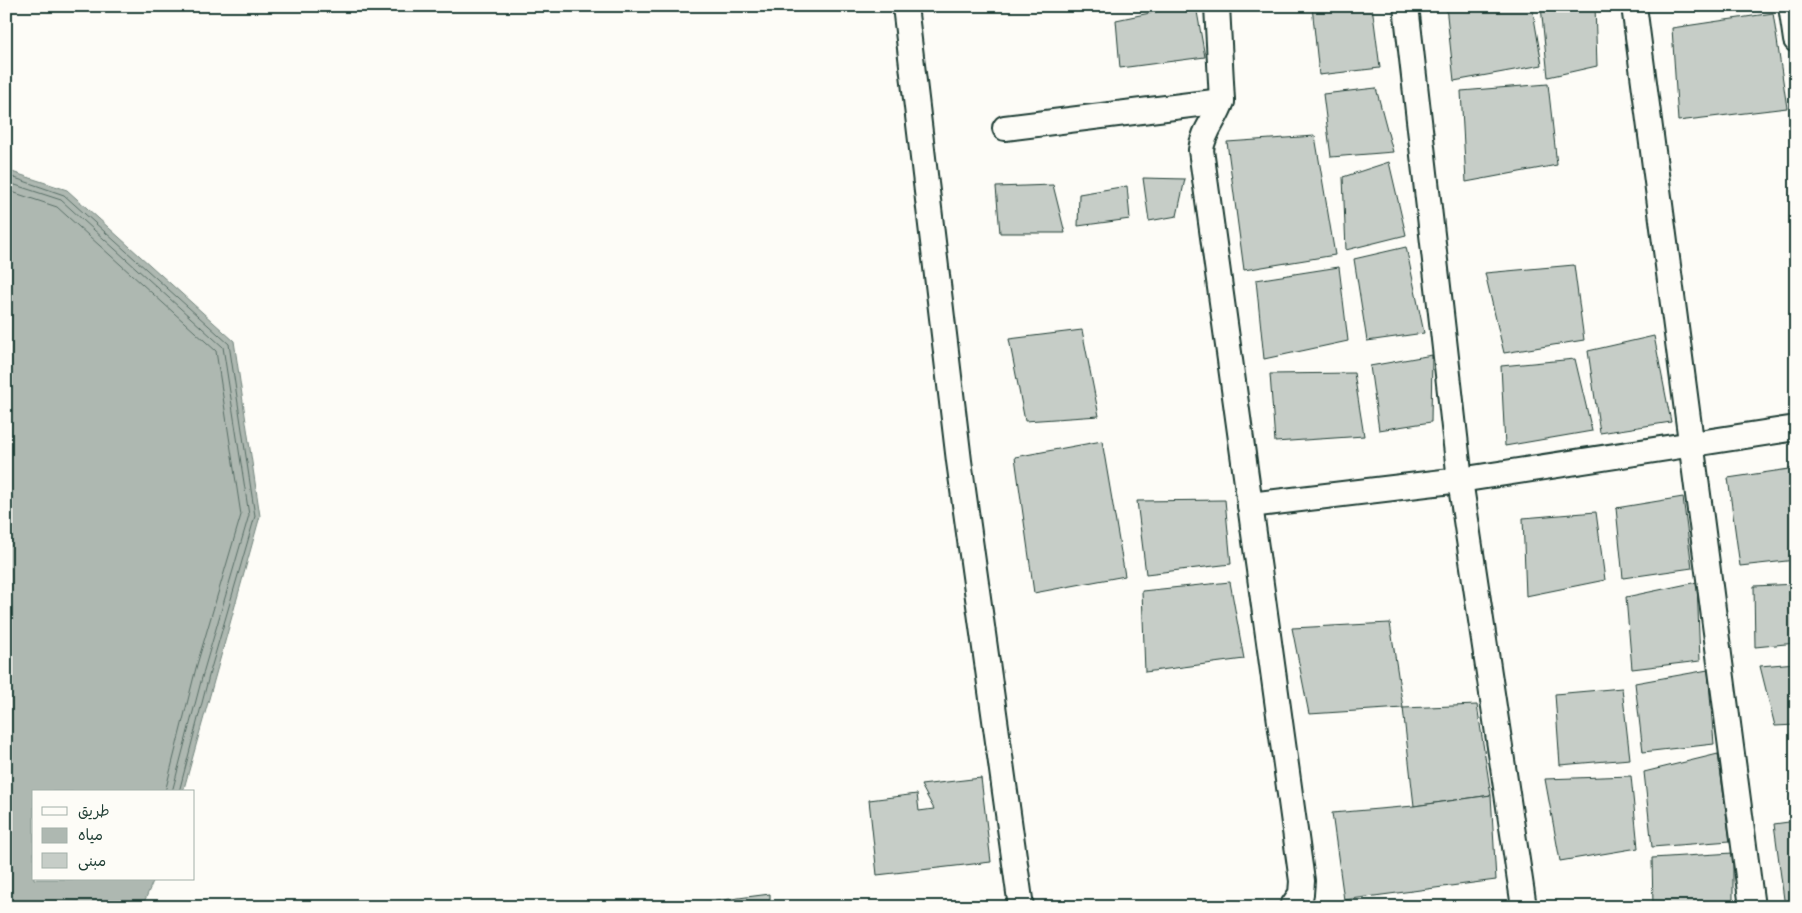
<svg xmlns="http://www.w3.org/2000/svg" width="1802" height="913" viewBox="0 0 1802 913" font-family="Mali,'Playpen Sans Arabic',sans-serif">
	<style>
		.water { fill: #aeb8b1; stroke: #75877f }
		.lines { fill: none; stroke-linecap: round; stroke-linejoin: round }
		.shore { stroke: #586e66; stroke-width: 1 }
		.building { fill: #c6cdc7; stroke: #1f3d34 }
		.minor-casing { stroke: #1f3d34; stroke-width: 28 }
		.minor { stroke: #fdfcf7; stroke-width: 24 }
	</style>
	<rect width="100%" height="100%" fill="#fdfcf7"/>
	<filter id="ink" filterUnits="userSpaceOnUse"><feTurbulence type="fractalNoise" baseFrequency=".02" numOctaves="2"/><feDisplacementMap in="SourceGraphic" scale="10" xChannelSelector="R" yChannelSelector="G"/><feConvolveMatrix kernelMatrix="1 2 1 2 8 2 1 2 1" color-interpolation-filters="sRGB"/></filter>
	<g filter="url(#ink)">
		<path class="water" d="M 6,170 L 67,190 L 234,341 L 260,516 L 183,792 L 34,792 L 34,879 L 154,879 L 142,907 L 6,907 Z"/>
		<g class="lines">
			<g class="shore">
				<path d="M 6,175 L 64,195 L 229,344 L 255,516 L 210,672 L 179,792"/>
				<path d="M 6,182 L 61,200 L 223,347 L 249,515 L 204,670 L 172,792"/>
				<path d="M 6,190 L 57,207 L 216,351 L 241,515 L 196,668 L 165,792"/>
			</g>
		</g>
		<g class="building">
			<path d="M 1184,6 L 1196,6 L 1205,57 L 1120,68 L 1116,20 Z"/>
			<path d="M 1312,6 L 1372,6 L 1380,68 L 1319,75 Z"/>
			<path d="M 1446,6 L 1532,6 L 1542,65 L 1454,81 Z"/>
			<path d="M 1541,6 L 1595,6 L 1597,66 L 1548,77 Z"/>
			<path d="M 1773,13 L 1787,108 L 1678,121 L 1672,28 Z"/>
			<path d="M 1548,84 L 1557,165 L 1466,182 L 1461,91 Z"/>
			<path d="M 1376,88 L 1393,152 L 1331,157 L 1323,94 Z"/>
			<path d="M 1315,136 L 1335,255 L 1244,270 L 1227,142 Z"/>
			<path d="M 1389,162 L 1406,235 L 1346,250 L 1343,177 Z"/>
			<path d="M 1143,178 L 1185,179 L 1177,216 L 1149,221 Z"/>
			<path d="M 1053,185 L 1065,233 L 1000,233 L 996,187 Z"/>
			<path d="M 1127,186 L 1130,219 L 1078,226 L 1079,194 Z"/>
			<path d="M 1406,247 L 1424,333 L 1367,341 L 1354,259 Z"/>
			<path d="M 1574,265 L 1584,340 L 1504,353 L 1485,273 Z"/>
			<path d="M 1339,267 L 1348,341 L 1264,359 L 1256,280 Z"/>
			<path d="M 1082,330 L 1099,416 L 1025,421 L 1009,339 Z"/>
			<path d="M 1654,336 L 1671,422 L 1600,433 L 1588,351 Z"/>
			<path d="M 1432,355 L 1431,422 L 1379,430 L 1370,366 Z"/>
			<path d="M 1575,359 L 1592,431 L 1505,446 L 1501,366 Z"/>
			<path d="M 1354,373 L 1364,436 L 1275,442 L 1270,374 Z"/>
			<path d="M 1102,441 L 1125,576 L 1034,593 L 1015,457 Z"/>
			<path d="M 1796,468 L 1796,560 L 1740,566 L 1728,478 Z"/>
			<path d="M 1683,497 L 1692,568 L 1623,578 L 1616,508 Z"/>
			<path d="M 1225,500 L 1231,564 L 1146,574 L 1137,501 Z"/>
			<path d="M 1596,512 L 1605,580 L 1526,596 L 1523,518 Z"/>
			<path d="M 1230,582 L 1244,659 L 1145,672 L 1142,591 Z"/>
			<path d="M 1697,582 L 1700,661 L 1632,669 L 1626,597 Z"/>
			<path d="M 1796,584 L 1796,643 L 1755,647 L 1754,586 Z"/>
			<path d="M 1390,623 L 1403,708 L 1309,714 L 1292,628 Z"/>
			<path d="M 1796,663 L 1796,725 L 1775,726 L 1760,666 Z"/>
			<path d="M 1708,670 L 1714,744 L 1643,752 L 1635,683 Z"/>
			<path d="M 1622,688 L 1630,759 L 1560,765 L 1555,694 Z"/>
			<path d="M 1477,705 L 1491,795 L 1414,806 L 1403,708 Z"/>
			<path d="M 1718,754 L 1730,841 L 1652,847 L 1644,772 Z"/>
			<path d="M 1631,776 L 1638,848 L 1560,861 L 1545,779 Z"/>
			<path d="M 981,778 L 991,862 L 877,875 L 869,800 L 917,794 L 919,811 L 934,809 L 921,785 Z"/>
			<path d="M 1491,795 L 1496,880 L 1344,900 L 1332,813 L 1414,806 Z"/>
			<path d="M 1796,821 L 1796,907 L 1785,907 L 1774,824 Z"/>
			<path d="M 1733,853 L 1733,907 L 1653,907 L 1652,858 Z"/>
			<path d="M 770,894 L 770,907 L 676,906 Z"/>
		</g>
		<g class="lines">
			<g class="minor-casing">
				<g id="minor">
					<path d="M 905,6 L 959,461 L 1021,907"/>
					<path d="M 1217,6 L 1222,101 C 1216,119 1203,131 1201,150 L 1302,881 L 1301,894 L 1292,907"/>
					<path d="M 1406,6 L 1460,480 L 1524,907"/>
					<path d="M 1634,6 L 1752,907"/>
					<path d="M 1791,6 L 1796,40"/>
					<path d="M 1005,128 L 1222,101"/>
					<path d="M 1250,505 L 1460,480 L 1796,428"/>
				</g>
			</g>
			<use href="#minor" class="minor"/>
		</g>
	</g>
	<rect width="1802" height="913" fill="none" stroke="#fdfcf7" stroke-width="25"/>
	<rect x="12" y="12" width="1777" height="888" fill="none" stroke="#1f3d34" stroke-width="2" filter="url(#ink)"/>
	<rect x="32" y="790" width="162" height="90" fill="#fdfcf7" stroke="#a4b0a9"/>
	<rect x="42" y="807" width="25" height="8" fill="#fdfcf7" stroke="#a4b0a9"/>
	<text x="78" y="816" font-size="15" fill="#1f3d34">طريق</text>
	<rect x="42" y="828" width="25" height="15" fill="#aeb8b1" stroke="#a4b0a9"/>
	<text x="78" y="840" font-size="15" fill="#1f3d34">مياه</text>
	<rect x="42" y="853" width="25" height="15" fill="#c6cdc7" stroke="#a4b0a9"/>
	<text x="78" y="866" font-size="15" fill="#1f3d34">مبنى</text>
</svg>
